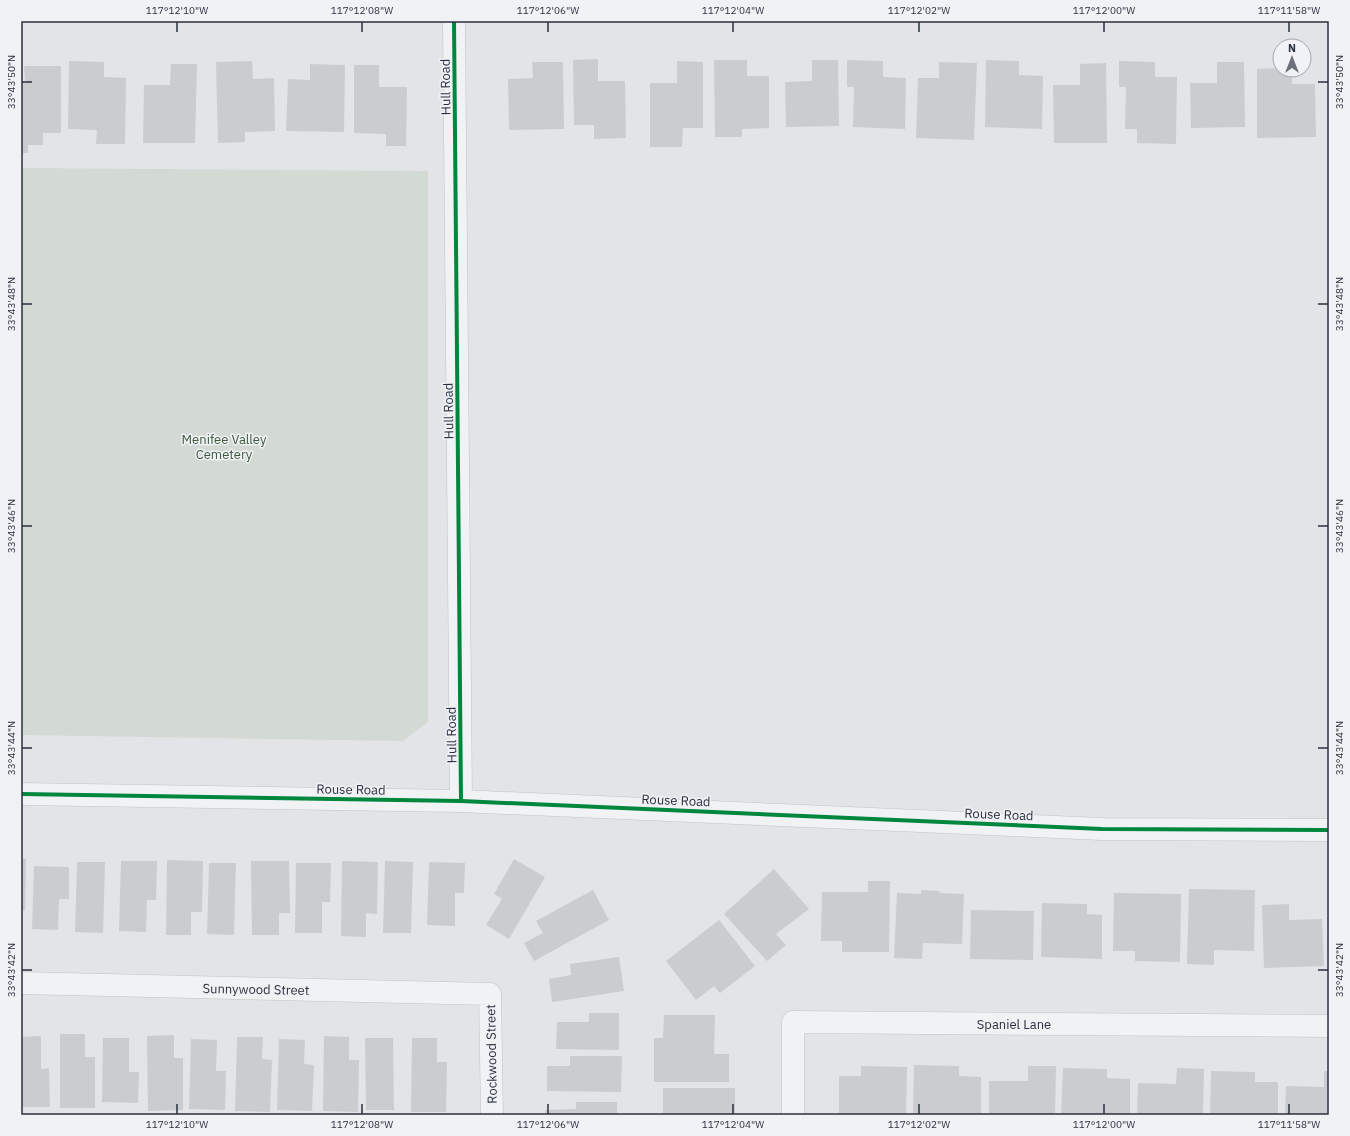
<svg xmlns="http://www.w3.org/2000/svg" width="1350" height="1136" viewBox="0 0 1350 1136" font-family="'IBM Plex Sans',sans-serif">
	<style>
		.green { fill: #d2dad3 }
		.building { fill: #cbcccf }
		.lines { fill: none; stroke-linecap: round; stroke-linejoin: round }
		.minor-casing { stroke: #c1c2c5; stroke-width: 23 }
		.tertiary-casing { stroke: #c1c2c5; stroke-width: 23 }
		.minor { stroke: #f1f2f4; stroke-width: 22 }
		.tertiary { stroke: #f1f2f4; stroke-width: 22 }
		.cycleway-casing { stroke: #f0f2f6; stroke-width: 6 }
		.cycleway { stroke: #00873e; stroke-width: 4 }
		.ticks { fill: none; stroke: #2a303f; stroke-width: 1.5 }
		.labels { text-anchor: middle; stroke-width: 3; stroke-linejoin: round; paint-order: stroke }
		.street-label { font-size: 13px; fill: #2a303f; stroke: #f0f2f6 }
		.park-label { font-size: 13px; fill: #3c5a38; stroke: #f0f2f6 }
		.neatline { fill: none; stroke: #2a303f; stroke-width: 1.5 }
		.ticks-label { font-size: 10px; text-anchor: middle; fill: #2a303f }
	</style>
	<rect width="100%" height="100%" fill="#e3e4e7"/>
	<path class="green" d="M 21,168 L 428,171 L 428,722 L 403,741 L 21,735 Z"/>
	<g class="building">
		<path d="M 598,59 L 598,81 L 625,81 L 626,138 L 594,139 L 594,125 L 574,125 L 573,60 Z"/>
		<path d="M 714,60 L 747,60 L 747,76 L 769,76 L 769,128 L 742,129 L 742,137 L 715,137 Z"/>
		<path d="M 812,60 L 838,60 L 839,126 L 786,127 L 785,82 L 812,81 Z"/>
		<path d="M 847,60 L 883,61 L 883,77 L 906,78 L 905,129 L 853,127 L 854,87 L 847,87 Z"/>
		<path d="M 986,60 L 1019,61 L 1019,75 L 1043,76 L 1042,129 L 985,127 Z"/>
		<path d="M 69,61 L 104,62 L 104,77 L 126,78 L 125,144 L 96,144 L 97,130 L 68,129 Z"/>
		<path d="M 252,61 L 253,79 L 274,78 L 275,131 L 245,132 L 245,142 L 218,143 L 216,62 Z"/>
		<path d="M 677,61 L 703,62 L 703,128 L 683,128 L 682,147 L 650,147 L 650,83 L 677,83 Z"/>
		<path d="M 1119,61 L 1155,62 L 1155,77 L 1177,77 L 1176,144 L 1137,143 L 1137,129 L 1125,129 L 1126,87 L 1119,87 Z"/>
		<path d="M 532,62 L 563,62 L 564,129 L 509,130 L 508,79 L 533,78 Z"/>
		<path d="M 939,62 L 977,63 L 974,140 L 916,138 L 918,78 L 939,78 Z"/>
		<path d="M 1217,62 L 1244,62 L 1245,127 L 1191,128 L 1190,83 L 1217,83 Z"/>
		<path d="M 1106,63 L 1107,143 L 1054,143 L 1053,85 L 1080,85 L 1080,64 Z"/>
		<path d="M 171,64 L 197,64 L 195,143 L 143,143 L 144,85 L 170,85 Z"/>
		<path d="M 310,64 L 345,65 L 344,132 L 286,131 L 288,79 L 310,80 Z"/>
		<path d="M 354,65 L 379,65 L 379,87 L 407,87 L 406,146 L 386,146 L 386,134 L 354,133 Z"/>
		<path d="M 24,66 L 61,66 L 61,133 L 43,133 L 43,145 L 28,145 L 28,153 L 21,153 L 21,81 L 25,81 Z"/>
		<path d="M 1280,68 L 1280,70 L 1292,70 L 1292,84 L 1315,84 L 1316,137 L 1257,138 L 1257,69 Z"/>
		<path d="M 21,859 L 26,859 L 25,911 L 21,910 Z"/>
		<path d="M 514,859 L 545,877 L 509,939 L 486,925 L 502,899 L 494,894 Z"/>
		<path d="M 167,860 L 203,861 L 202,912 L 191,912 L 191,935 L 166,935 Z"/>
		<path d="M 121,861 L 157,861 L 156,900 L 147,900 L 146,932 L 119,931 Z"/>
		<path d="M 251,861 L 289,861 L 290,913 L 279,913 L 279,935 L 252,935 Z"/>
		<path d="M 342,861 L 378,862 L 377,914 L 366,913 L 366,937 L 341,936 Z"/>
		<path d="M 385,861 L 413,862 L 411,933 L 383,933 Z"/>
		<path d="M 77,862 L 105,862 L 103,933 L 75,932 Z"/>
		<path d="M 429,862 L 465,863 L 464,893 L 455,893 L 455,926 L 427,925 Z"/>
		<path d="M 209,863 L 236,863 L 234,935 L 207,934 Z"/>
		<path d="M 296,863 L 331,863 L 330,902 L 322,902 L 322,933 L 295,933 Z"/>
		<path d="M 34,866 L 69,867 L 69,899 L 59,899 L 58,930 L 32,929 Z"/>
		<path d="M 774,869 L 809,909 L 776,934 L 786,945 L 767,961 L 724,914 Z"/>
		<path d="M 868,881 L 890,881 L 889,952 L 842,952 L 842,941 L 821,941 L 822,892 L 868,892 Z"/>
		<path d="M 1189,889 L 1255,890 L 1254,951 L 1214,950 L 1214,965 L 1187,964 Z"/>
		<path d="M 593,890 L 609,920 L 534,961 L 524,943 L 543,933 L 536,921 Z"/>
		<path d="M 921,890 L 940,891 L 939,893 L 964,894 L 962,944 L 923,943 L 922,959 L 894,958 L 897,893 L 921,894 Z"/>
		<path d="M 1114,893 L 1181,894 L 1180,962 L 1135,961 L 1135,951 L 1113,951 Z"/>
		<path d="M 1042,903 L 1087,904 L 1087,914 L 1102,915 L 1102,959 L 1041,957 Z"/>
		<path d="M 1289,904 L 1289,920 L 1322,919 L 1324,966 L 1264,968 L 1262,905 Z"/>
		<path d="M 971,910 L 1034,911 L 1033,960 L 970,959 Z"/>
		<path d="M 719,920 L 755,966 L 720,993 L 714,986 L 696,1000 L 666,961 Z"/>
		<path d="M 619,957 L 624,991 L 552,1002 L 549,979 L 571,975 L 570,964 Z"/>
		<path d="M 589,1013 L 619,1013 L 619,1050 L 556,1049 L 557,1022 L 589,1022 Z"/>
		<path d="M 664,1015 L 715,1015 L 714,1054 L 729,1054 L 729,1082 L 654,1082 L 654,1038 L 663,1038 Z"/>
		<path d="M 60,1034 L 85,1034 L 85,1057 L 95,1057 L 95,1108 L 60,1108 Z"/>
		<path d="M 174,1035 L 174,1058 L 183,1058 L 183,1110 L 148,1111 L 147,1036 Z"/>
		<path d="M 41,1036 L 41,1069 L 49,1068 L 50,1107 L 21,1107 L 21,1037 Z"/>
		<path d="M 324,1036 L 349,1037 L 349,1060 L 359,1060 L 358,1112 L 323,1111 Z"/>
		<path d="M 237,1037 L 263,1037 L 262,1059 L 272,1060 L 270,1112 L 235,1111 Z"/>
		<path d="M 103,1038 L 129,1038 L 129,1072 L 139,1072 L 138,1103 L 102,1102 Z"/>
		<path d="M 365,1038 L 393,1038 L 394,1110 L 366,1110 Z"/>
		<path d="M 412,1038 L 437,1038 L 437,1062 L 447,1062 L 446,1112 L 411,1112 Z"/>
		<path d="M 191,1039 L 217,1040 L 216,1071 L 226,1071 L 225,1110 L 189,1109 Z"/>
		<path d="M 279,1039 L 305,1040 L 304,1064 L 314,1065 L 312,1111 L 277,1110 Z"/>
		<path d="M 570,1056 L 622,1056 L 621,1092 L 547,1091 L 547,1066 L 570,1066 Z"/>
		<path d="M 914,1065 L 959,1066 L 959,1076 L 981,1077 L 981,1115 L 913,1115 Z"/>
		<path d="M 861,1066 L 907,1067 L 906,1115 L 839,1115 L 839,1076 L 861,1076 Z"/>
		<path d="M 1028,1066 L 1056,1066 L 1055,1115 L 989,1115 L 989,1081 L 1028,1081 Z"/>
		<path d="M 1063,1068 L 1107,1069 L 1107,1078 L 1130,1079 L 1130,1115 L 1061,1115 Z"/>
		<path d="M 1177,1068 L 1204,1069 L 1203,1115 L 1137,1115 L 1138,1083 L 1176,1084 Z"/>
		<path d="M 1211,1071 L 1255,1072 L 1255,1082 L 1278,1082 L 1278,1115 L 1210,1115 Z"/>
		<path d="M 1324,1071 L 1329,1071 L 1329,1115 L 1285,1115 L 1286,1086 L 1324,1087 Z"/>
		<rect x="663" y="1088" width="72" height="27"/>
		<path d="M 576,1102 L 617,1102 L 617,1115 L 545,1115 L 545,1110 L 576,1109 Z"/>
	</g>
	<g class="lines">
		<g class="minor-casing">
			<g id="minor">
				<path d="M 454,21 L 461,801"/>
				<path d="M 21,983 L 490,994 L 492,1115"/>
				<path d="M 793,1115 L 793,1022 L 1329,1026"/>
			</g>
		</g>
		<g class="tertiary-casing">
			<path id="tertiary" d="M 21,794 L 461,801 L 1102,829 L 1329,830"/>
		</g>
		<use href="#minor" class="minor"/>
		<use href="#tertiary" class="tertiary"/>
		<g class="cycleway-casing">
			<g id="cycleway">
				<path d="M 454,21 L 461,801"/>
				<path d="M 21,794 L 461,801 L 1102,829 L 1329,830"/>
			</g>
		</g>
		<use href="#cycleway" class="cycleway"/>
	</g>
	<path class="ticks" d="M 177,22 L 177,32M 362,22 L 362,32M 548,22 L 548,32M 733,22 L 733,32M 919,22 L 919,32M 1104,22 L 1104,32M 1289,22 L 1289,32M 22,82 L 32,82M 1318,82 L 1328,82M 22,304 L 32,304M 1318,304 L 1328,304M 22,526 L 32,526M 1318,526 L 1328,526M 22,748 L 32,748M 1318,748 L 1328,748M 22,970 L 32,970M 1318,970 L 1328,970M 177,1104 L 177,1114M 362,1104 L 362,1114M 548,1104 L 548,1114M 733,1104 L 733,1114M 919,1104 L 919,1114M 1104,1104 L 1104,1114M 1289,1104 L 1289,1114"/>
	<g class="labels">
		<g class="street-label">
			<text transform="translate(445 87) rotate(-91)" y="5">Hull Road</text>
			<text transform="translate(448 411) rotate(-91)" y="5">Hull Road</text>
			<text transform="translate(451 735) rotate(-91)" y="5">Hull Road</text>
			<text transform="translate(351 789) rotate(1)" y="5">Rouse Road</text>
			<text transform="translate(676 800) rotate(2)" y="5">Rouse Road</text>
			<text transform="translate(999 814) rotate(2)" y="5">Rouse Road</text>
			<text transform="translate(256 989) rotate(1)" y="5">Sunnywood Street</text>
			<text x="1014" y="1029">Spaniel Lane</text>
			<text transform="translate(491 1054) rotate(-91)" y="5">Rockwood Street</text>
		</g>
		<g class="park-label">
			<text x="224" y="444">Menifee Valley<tspan x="224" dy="15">Cemetery</tspan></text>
		</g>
	</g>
	<rect width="1350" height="1136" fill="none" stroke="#f0f2f6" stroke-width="44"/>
	<g transform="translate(1292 58)"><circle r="19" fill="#f0f2f6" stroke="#a1a4ad"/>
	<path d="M0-3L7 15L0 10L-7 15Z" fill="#6b6f7a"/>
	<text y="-6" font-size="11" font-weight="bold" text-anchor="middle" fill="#2a303f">N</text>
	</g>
	<rect x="22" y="22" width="1306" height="1092" class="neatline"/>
	<g class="ticks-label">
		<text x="177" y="14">117°12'10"W</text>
		<text x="362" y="14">117°12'08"W</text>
		<text x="548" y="14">117°12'06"W</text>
		<text x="733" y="14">117°12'04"W</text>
		<text x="919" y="14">117°12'02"W</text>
		<text x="1104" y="14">117°12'00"W</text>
		<text x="1289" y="14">117°11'58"W</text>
		<text transform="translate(11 82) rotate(-90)" y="4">33°43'50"N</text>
		<text transform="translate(1339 82) rotate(-90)" y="4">33°43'50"N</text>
		<text transform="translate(11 304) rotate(-90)" y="4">33°43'48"N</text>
		<text transform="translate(1339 304) rotate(-90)" y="4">33°43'48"N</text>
		<text transform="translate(11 526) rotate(-90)" y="4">33°43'46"N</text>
		<text transform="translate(1339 526) rotate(-90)" y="4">33°43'46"N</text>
		<text transform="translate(11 748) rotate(-90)" y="4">33°43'44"N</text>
		<text transform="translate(1339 748) rotate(-90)" y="4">33°43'44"N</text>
		<text transform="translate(11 970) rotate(-90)" y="4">33°43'42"N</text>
		<text transform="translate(1339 970) rotate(-90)" y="4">33°43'42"N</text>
		<text x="177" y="1128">117°12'10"W</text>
		<text x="362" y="1128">117°12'08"W</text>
		<text x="548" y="1128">117°12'06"W</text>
		<text x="733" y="1128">117°12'04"W</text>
		<text x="919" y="1128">117°12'02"W</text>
		<text x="1104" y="1128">117°12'00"W</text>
		<text x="1289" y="1128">117°11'58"W</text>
	</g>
</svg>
